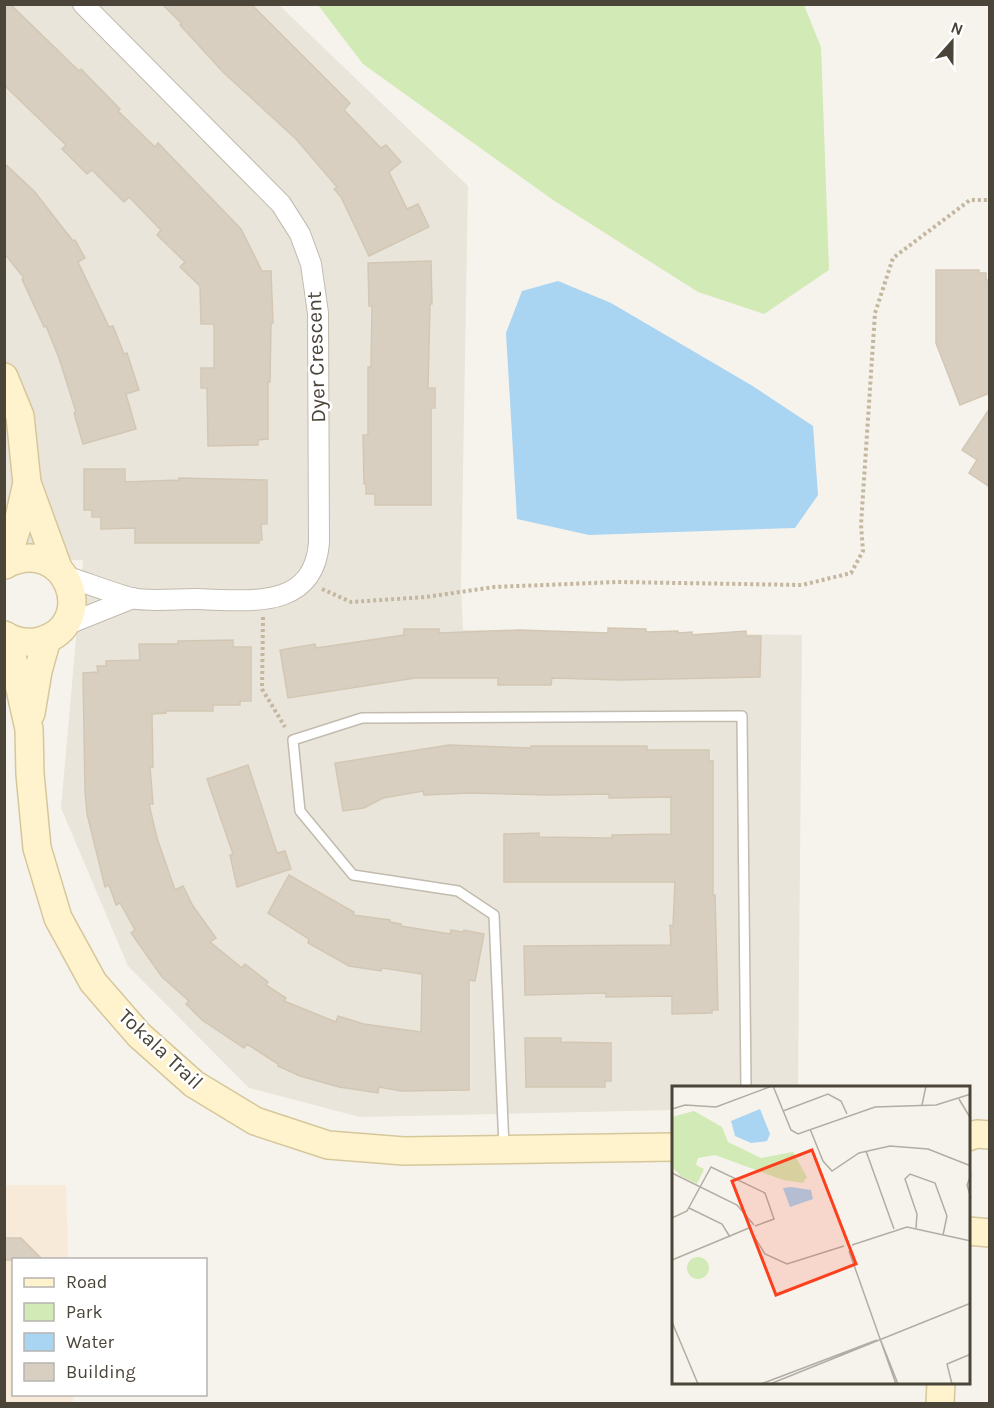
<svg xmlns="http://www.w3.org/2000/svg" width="994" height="1408" viewBox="0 0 994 1408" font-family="Karla,sans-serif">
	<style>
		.residential { fill: #eae5da }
		.commercial { fill: #f7ead8 }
		.green { fill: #d2eab5 }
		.water { fill: #a9d4f2 }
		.building { fill: #d8cfc1; stroke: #d3c7b4; stroke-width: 1.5 }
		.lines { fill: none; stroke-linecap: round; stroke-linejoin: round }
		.lane-casing { stroke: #c2bbae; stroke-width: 12 }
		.street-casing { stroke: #c2bbae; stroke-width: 22 }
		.secondary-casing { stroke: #d6c79b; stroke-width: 30 }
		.path { stroke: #c4b79f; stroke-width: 4; stroke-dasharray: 3 3; stroke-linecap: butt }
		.lane { stroke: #fff; stroke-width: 9 }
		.street { stroke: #fff; stroke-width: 20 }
		.secondary { stroke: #fff3cd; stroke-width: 27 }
		.labels { text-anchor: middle; stroke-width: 5; stroke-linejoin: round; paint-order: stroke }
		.street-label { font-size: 21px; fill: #4b4439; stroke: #fff }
		.inset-road { fill: none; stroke: #b2ada4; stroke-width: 1.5 }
		.view { fill: #fc3f1d; fill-opacity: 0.15; stroke: #fc3f1d; stroke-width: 3 }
		.inset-edge { fill: none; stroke: #4b4439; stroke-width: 3 }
	</style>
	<rect width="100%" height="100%" fill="#f6f3ec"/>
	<path class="residential" d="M 4,5 L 279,5 L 468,186 L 461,586 L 463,630 L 802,635 L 798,1087 L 673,1087 L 673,1110 L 360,1117 L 249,1088 L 128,966 L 61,808 L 83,560 L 5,561 Z"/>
	<path class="commercial" d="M 4,1185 L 66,1185 L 68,1259 L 14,1260 L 14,1394 L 73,1395 L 73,1403 L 5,1403 Z"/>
	<path class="green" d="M 318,5 L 804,5 L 821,47 L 829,270 L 764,314 L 698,292 L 553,200 L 363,64 Z"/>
	<path class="water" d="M 558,281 L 611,303 L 751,385 L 813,426 L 818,495 L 795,528 L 589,535 L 517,519 L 506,333 L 522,291 Z"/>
	<g class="building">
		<path d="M 4,4 L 10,4 L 79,71 L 81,69 L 120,109 L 118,111 L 155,147 L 158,143 L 241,229 L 262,271 L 271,271 L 273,323 L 271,323 L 270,382 L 268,381 L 268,439 L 258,440 L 258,445 L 208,446 L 207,388 L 201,388 L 201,368 L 214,368 L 214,324 L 201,324 L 200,286 L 180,267 L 185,262 L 157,235 L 161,230 L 129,197 L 124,202 L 92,170 L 87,174 L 62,149 L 66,145 L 4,85 Z"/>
		<path d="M 162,4 L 251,4 L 350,103 L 344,110 L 381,148 L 386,145 L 401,162 L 389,172 L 407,209 L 418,204 L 429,227 L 369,256 L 341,197 L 334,189 L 337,187 L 296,139 L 223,72 L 180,25 L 182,24 Z"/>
		<path d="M 4,163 L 34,191 L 73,241 L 75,240 L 85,258 L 78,262 L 109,327 L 113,326 L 124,354 L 127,353 L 139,390 L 126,394 L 136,429 L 83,444 L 74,413 L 76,412 L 59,358 L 46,326 L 44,327 L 22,279 L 24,278 L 4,253 Z"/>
		<path d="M 431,261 L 432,304 L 430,304 L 428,388 L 435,388 L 435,408 L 431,408 L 431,505 L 375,505 L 375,494 L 366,494 L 366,484 L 364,484 L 363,435 L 368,435 L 368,367 L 371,367 L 372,306 L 369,306 L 368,263 Z"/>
		<path d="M 936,270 L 979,270 L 979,273 L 986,273 L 986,280 L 990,280 L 990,393 L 960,405 L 936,343 Z"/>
		<path d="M 990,408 L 990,487 L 969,473 L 977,460 L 962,450 Z"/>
		<path d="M 84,469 L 125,469 L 125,482 L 179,480 L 179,478 L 267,480 L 267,524 L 261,524 L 262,540 L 259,540 L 259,543 L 135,543 L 135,528 L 101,529 L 101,517 L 92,517 L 92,510 L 84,510 Z"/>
		<path d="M 608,628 L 646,629 L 646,632 L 678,631 L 678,633 L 692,632 L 692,635 L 746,631 L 746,636 L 761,636 L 760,677 L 620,680 L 552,678 L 551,685 L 498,685 L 498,678 L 415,678 L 288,698 L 280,650 L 315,644 L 316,648 L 404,635 L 404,629 L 439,629 L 439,633 L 519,630 L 608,633 Z"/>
		<path d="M 233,640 L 233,647 L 251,647 L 251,701 L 240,701 L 240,705 L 213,705 L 213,711 L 166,711 L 166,713 L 152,714 L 153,767 L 150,767 L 153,804 L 149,804 L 157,838 L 175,890 L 183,886 L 193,906 L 216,938 L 210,942 L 242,968 L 245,964 L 268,982 L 266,985 L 286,998 L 284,1001 L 336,1022 L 338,1016 L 364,1024 L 421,1032 L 422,974 L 382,968 L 381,971 L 349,966 L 308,943 L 309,939 L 268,913 L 289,875 L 354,912 L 353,915 L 390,920 L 390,922 L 401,924 L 401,926 L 450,934 L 451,930 L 463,932 L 464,930 L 484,934 L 475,981 L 469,980 L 469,1090 L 401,1091 L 379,1087 L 378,1093 L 339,1087 L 300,1076 L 278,1066 L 278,1064 L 247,1044 L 244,1048 L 202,1020 L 186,1004 L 189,1001 L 162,977 L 131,933 L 135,930 L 120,903 L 116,905 L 109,885 L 105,887 L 87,814 L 85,791 L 83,673 L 98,672 L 97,666 L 106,666 L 106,661 L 140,660 L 139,644 L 178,644 L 178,641 Z"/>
		<path d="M 449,745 L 531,748 L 531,746 L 647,746 L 647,750 L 709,750 L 709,761 L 713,761 L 713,895 L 715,895 L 718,1010 L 712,1010 L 712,1013 L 672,1014 L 672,996 L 606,997 L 606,993 L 525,995 L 524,946 L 671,945 L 670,925 L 673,926 L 675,882 L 504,882 L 504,834 L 539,833 L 539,837 L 612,838 L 612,835 L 671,834 L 671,797 L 609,798 L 609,794 L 548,795 L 471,793 L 424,795 L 423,791 L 383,798 L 364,808 L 343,811 L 335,763 Z"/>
		<path d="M 248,765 L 277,853 L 285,851 L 291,869 L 237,887 L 230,855 L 233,854 L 207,779 Z"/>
		<path d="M 525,1038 L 561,1038 L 561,1042 L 611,1043 L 611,1081 L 605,1081 L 605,1087 L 526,1087 Z"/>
		<path d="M 4,1238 L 21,1238 L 43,1260 L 4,1260 Z"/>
	</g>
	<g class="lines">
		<g class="lane-casing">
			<path id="lane" d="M 504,1147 L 494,915 L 458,891 L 353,875 L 300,811 L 293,740 L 362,718 L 742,716 L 746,1087"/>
		</g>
		<g class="street-casing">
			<g id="street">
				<path d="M 65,576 C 87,583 109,592 131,598 C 149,602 176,599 195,599 C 246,600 313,612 319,543 L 318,313 L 311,264 L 300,234 L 281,204 L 83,4"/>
				<path d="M 63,626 L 133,598"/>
			</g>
		</g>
		<g class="secondary-casing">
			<g id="secondary">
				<path d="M 4,377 L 20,416 L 27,483 L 58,568"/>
				<path d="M 4,565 C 68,532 100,626 40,641 C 27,644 15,642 4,635"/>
				<path d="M 5,565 L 17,527 L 27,483"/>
				<path d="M 6,636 L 16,671 L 29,729 L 30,774 L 37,848 L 58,918 L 93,982 L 139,1035 L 194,1084 L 255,1121 L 328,1145 L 404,1151 L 673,1147"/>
				<path d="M 31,713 L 38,671 L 47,639"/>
				<path d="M 968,1137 L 977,1134 L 990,1135"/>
				<path d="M 968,1231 L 990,1233"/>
				<path d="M 940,1404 L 941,1382"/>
			</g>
		</g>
		<g class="path">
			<path d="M 322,589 L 351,602 L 426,597 L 494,587 L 618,582 L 802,585 L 851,573 L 863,551 L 861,525 L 875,313 L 893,258 L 970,200 L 990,200"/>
			<path d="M 263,617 L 262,689 L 285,727"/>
		</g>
		<use href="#lane" class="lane"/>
		<use href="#street" class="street"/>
		<use href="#secondary" class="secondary"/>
	</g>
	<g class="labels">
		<g class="street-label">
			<text transform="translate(316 357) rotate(-92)" y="7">Dyer Crescent</text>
			<text transform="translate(161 1049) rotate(43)" y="7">Tokala Trail</text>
		</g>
	</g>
	<g transform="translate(672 1086)">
		<rect width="298" height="298" fill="#f6f3ec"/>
		<path d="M 22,25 L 50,41 L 56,56 L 89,72 L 121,66 L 135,91 L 131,97 L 111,94 L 43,69 L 26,72 L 24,79 L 32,83 L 25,98 L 9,90 L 0,81 L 0,31 ZM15 182a11 11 0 1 1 22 0a11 11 0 1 1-22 0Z" fill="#d2eab5"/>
		<path d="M 88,23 L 98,48 L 95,55 L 79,57 L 63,50 L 59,35 ZM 119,101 L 139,104 L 141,113 L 118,121 L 111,102 Z" fill="#a9d4f2"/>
		<path class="inset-road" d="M 101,0 L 119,44 L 126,48 L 203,21 L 264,19 L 299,8M 287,13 L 299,33M 250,19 L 254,0M 0,23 L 13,19 L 44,21 L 100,0M 111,25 L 156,8 L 169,15 L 175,28M 138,43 L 151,75 L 160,85 L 187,67 L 218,60 L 256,63 L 299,80M 194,65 L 222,143M 0,87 L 65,119 L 82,139M 299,89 L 295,99 L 299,112M 17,122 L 50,138 L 58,151M 0,132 L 15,125 L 39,81 L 93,107 L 102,133 L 83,140M 244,142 L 245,128 L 233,93 L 238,88 L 263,97 L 275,130 L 271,149M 80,147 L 93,168 L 115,178 L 172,160M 180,159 L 235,141 L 299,155M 177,165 L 224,298M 0,174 L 77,142M 0,236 L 26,298M 209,255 L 226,298M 89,298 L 205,254M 98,298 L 299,217M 280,298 L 275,278 L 299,268"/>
		<path class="view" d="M 140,64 L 184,178 L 104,209 L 60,95 Z"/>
		<rect width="298" height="298" class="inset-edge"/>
	</g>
	<rect width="994" height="1408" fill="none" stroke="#4b4439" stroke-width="12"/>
	<rect x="12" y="1258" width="195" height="138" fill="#ffffff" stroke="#b7b4b0" stroke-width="1.5"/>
	<rect x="24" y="1278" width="30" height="9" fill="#fff3cd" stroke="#b7b4b0" stroke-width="1.5"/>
	<text x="66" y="1288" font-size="18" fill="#4b4439">Road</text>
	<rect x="24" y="1303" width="30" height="18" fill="#d2eab5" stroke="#b7b4b0" stroke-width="1.5"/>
	<text x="66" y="1318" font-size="18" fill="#4b4439">Park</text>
	<rect x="24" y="1333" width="30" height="18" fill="#a9d4f2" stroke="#b7b4b0" stroke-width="1.5"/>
	<text x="66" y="1348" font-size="18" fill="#4b4439">Water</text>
	<rect x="24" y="1363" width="30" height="18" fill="#d8cfc1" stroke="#b7b4b0" stroke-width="1.5"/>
	<text x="66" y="1378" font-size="18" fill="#4b4439">Building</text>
	<g transform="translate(952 42) rotate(21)" stroke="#ffffff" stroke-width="4.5" paint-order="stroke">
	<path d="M0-4.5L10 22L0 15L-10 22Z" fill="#4b4439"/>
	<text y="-9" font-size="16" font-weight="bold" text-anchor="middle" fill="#4b4439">N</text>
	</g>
</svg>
